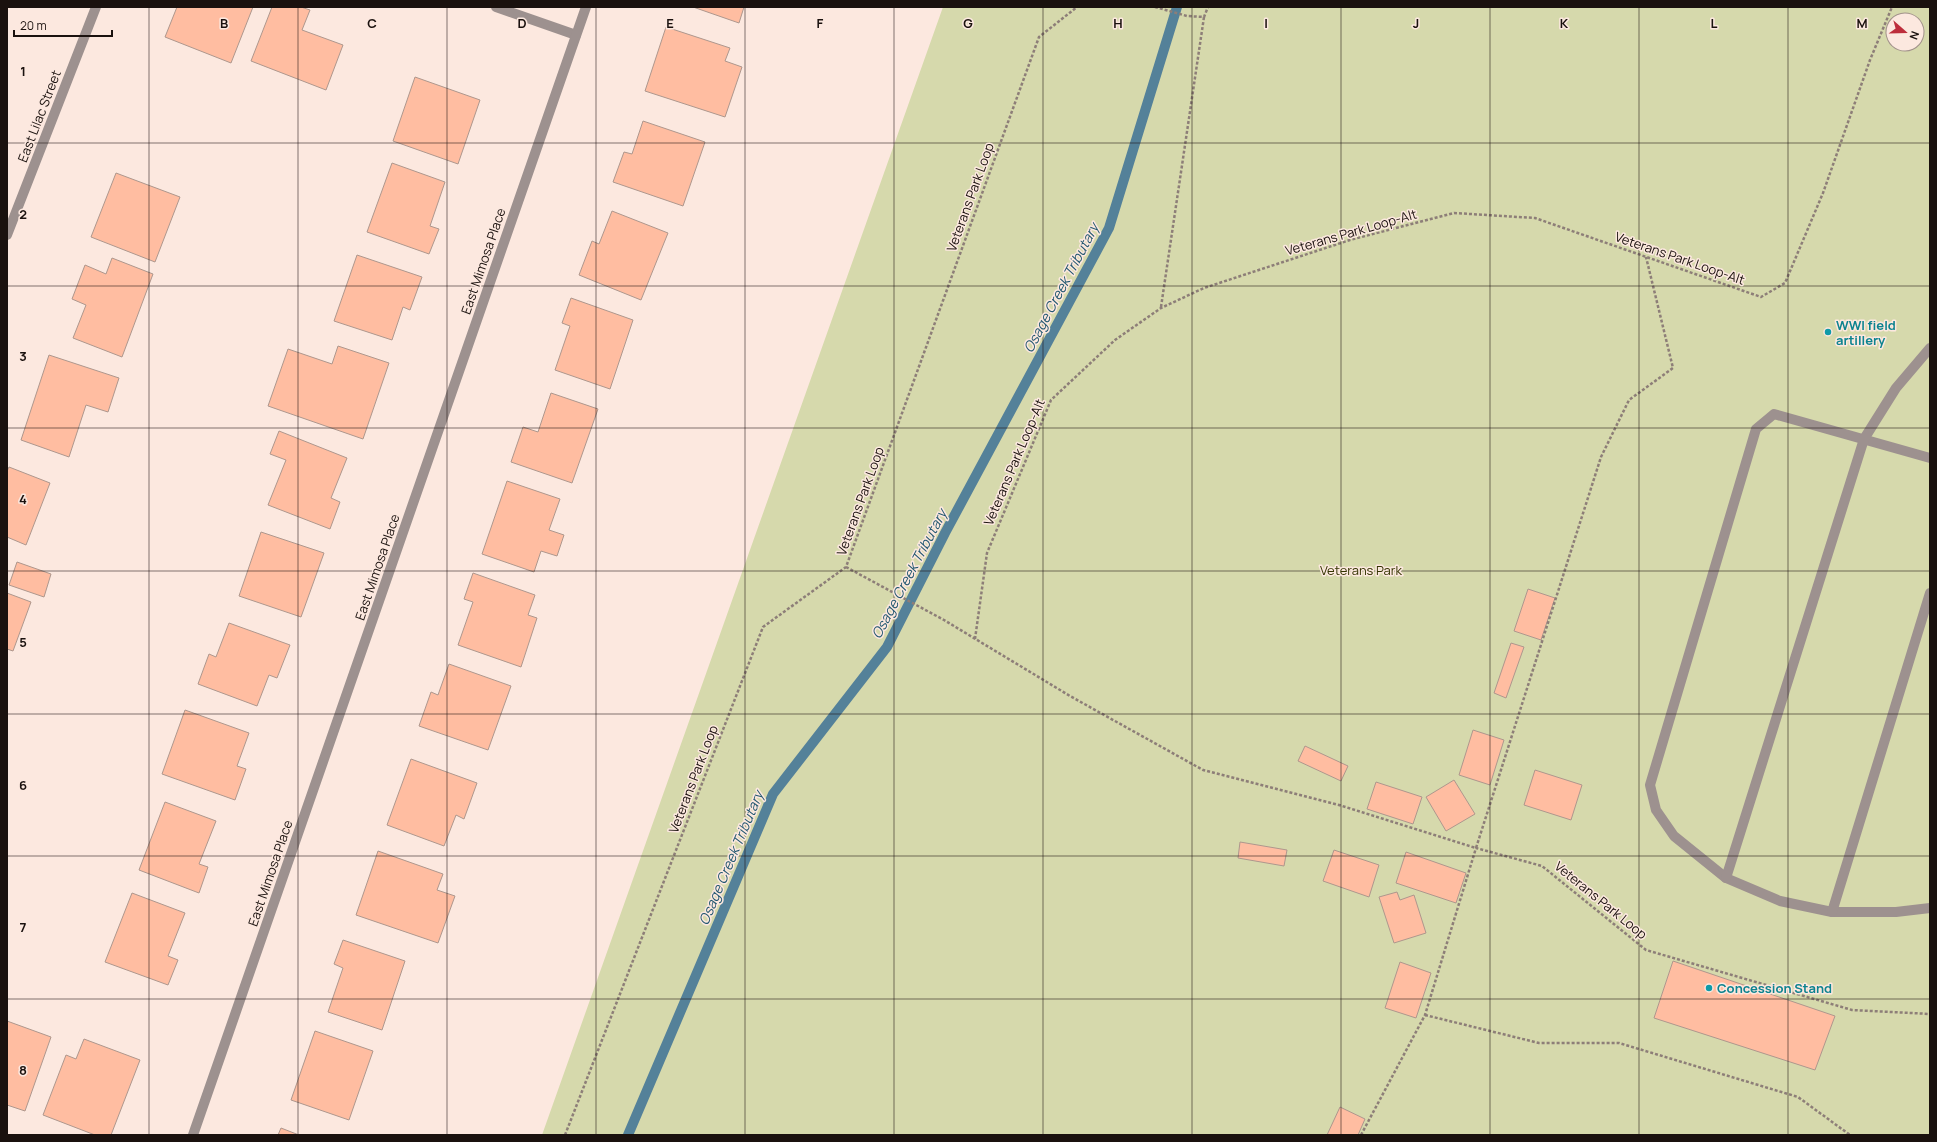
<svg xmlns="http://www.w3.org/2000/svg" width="1937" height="1142" viewBox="0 0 1937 1142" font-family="Manrope,sans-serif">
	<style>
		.green { fill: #d6d9ac; fill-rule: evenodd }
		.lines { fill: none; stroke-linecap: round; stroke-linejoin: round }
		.stream { stroke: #548199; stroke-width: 10 }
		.building { fill: #ffbda1; stroke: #ae978d }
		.path { stroke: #8d7e78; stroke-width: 2.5; stroke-dasharray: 3 2; stroke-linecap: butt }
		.lane { stroke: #9d918f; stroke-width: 10 }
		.street { stroke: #9d918f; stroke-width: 10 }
		.grid { fill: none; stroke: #1a110e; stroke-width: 1; stroke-opacity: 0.55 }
		.culture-dot { fill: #0f9aa8; stroke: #fce8df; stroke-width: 1.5 }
		.labels { text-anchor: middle; stroke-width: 3; stroke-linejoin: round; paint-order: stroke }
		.street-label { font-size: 13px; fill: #1a110e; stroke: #fce8df }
		.culture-label { font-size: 13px; font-weight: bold; fill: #0d838f; stroke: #fce8df; text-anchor: start }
		.park-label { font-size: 13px; fill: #343400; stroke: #fce8df }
		.water-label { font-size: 14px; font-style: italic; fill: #235871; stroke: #fce8df }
		.grid-label { font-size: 13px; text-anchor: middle; font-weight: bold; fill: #1a110e; stroke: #fce8df; stroke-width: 3; stroke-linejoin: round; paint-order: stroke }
	</style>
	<rect width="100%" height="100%" fill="#fce8df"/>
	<path class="green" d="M 943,7 L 1930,7 L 1930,1135 L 542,1135 ZM 1893,20 L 1917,20 L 1917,44 L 1893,44 Z"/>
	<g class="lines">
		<path class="stream" d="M 628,1135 L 773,794 L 887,647 L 945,533 L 1109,228 L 1177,7"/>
	</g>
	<g class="building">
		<path d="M 177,7 L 253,7 L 231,63 L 165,37 Z"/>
		<path d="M 272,7 L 301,7 L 310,10 L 302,30 L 343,45 L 326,90 L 251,61 Z"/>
		<path d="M 693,7 L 744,7 L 739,23 Z"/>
		<path d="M 666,27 L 730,48 L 725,61 L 742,67 L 725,117 L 645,91 Z"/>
		<path d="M 415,77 L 480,100 L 458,164 L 393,141 Z"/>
		<path d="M 643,121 L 705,142 L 683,206 L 613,182 L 624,152 L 632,154 Z"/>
		<path d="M 392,163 L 445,182 L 430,226 L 439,229 L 429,254 L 367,232 Z"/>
		<path d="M 116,173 L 180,197 L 155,262 L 91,237 Z"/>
		<path d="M 612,211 L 668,233 L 641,300 L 579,275 L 592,241 L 599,244 Z"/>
		<path d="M 357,255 L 422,277 L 410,310 L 403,307 L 392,340 L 334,321 Z"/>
		<path d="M 112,258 L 153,274 L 122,357 L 73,338 L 86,305 L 72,299 L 85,265 L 106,274 Z"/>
		<path d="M 571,298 L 633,320 L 610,389 L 555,370 L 570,326 L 562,323 Z"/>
		<path d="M 338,346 L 389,363 L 363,439 L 268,406 L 288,349 L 332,364 Z"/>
		<path d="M 49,355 L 119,378 L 108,412 L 86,405 L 69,457 L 21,440 Z"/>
		<path d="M 551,393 L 598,409 L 572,483 L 511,462 L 523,427 L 538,432 Z"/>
		<path d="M 279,431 L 347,458 L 331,498 L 340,502 L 330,529 L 268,505 L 286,460 L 270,454 Z"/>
		<path d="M 9,467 L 50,483 L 26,545 L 7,537 L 7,471 Z"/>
		<path d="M 507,481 L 560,499 L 549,530 L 564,535 L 557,556 L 541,551 L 534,572 L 482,554 Z"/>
		<path d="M 261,532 L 324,553 L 301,617 L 239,596 Z"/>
		<path d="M 17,562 L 51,574 L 44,597 L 9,585 Z"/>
		<path d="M 473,573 L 535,595 L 528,615 L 537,618 L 521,667 L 458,645 L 473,602 L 464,599 Z"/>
		<path d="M 1528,589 L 1555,598 L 1541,640 L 1514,631 Z"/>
		<path d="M 7,593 L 31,602 L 13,651 L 7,649 Z"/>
		<path d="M 229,623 L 290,645 L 277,678 L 269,675 L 257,706 L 198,684 L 209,654 L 216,657 Z"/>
		<path d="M 1511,643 L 1524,647 L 1506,698 L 1494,693 Z"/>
		<path d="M 449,664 L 511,686 L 488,750 L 419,726 L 431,692 L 438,695 Z"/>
		<path d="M 185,710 L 249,733 L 237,766 L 246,769 L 235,800 L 162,774 Z"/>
		<path d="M 1473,730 L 1504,740 L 1490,785 L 1459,775 Z"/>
		<path d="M 1305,746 L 1348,766 L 1341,781 L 1298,761 Z"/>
		<path d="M 411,759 L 477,783 L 464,819 L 456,815 L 444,846 L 387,825 Z"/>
		<path d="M 1535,770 L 1582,785 L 1571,820 L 1524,805 Z"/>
		<path d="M 1454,780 L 1475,814 L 1446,831 L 1426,797 Z"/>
		<path d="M 1376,782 L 1422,797 L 1413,824 L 1367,809 Z"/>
		<path d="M 165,802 L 216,821 L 199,864 L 208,867 L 199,893 L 139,870 Z"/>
		<path d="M 1240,842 L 1287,850 L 1284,866 L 1238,858 Z"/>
		<path d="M 1334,850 L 1379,865 L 1369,897 L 1323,881 Z"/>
		<path d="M 378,851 L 443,874 L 437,890 L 455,896 L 438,943 L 356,915 Z"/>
		<path d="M 1406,852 L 1466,873 L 1456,903 L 1396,883 Z"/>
		<path d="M 1397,892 L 1400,900 L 1414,895 L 1426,933 L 1394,943 L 1379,897 Z"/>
		<path d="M 132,893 L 185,913 L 168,956 L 178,960 L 168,985 L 105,962 Z"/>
		<path d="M 343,940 L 405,961 L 382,1030 L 328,1012 L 343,968 L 334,964 Z"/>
		<path d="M 1673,961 L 1835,1016 L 1815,1070 L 1654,1018 Z"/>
		<path d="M 1400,962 L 1431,973 L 1416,1018 L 1385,1008 Z"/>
		<path d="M 7,1021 L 51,1037 L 25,1111 L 7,1105 Z"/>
		<path d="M 315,1031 L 373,1051 L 349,1120 L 291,1100 Z"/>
		<path d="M 84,1039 L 140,1060 L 111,1135 L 95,1135 L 43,1115 L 66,1055 L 76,1059 Z"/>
		<path d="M 1340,1107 L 1365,1119 L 1358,1135 L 1327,1135 Z"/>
		<path d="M 281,1128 L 299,1135 L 278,1135 Z"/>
	</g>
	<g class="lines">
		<g class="path">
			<path d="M 1155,7 L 1187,16 L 1204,17 L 1208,7"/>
			<path d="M 1161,307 L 1204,17"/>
			<path d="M 846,567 L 944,620 L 1070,696 L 1203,770 L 1339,805 L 1476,848 L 1601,457 L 1629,400 L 1673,368 L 1646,257"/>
			<path d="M 975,639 L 987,553 L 1051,400 L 1115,340 L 1161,308 L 1204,288 L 1350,240 L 1454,213 L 1535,218 L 1761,297 L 1785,283 L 1823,193 L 1870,60 L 1892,7"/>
			<path d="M 1425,1015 L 1539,1043 L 1619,1043 L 1798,1097 L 1850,1135"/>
			<path d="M 565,1135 L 763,627 L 846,567 L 1039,37 L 1077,7"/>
			<path d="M 1361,1135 L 1425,1015 L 1476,848 L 1542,866 L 1646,950 L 1852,1010 L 1930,1014"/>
		</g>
		<g class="lane">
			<path d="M 1930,458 L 1774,414 L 1756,429 L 1650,785 L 1656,810 L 1674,836 L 1726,878 L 1780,901 L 1832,912 L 1896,912 L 1930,908"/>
			<path d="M 1726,878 L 1864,439 L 1896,388 L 1930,348"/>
			<path d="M 1832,912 L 1930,593"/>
		</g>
		<g class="street">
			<path d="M 496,7 L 576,35"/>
			<path d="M 7,235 L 96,7"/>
			<path d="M 193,1135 L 586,7"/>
		</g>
	</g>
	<path class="grid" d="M 149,7 L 149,1135M 298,7 L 298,1135M 447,7 L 447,1135M 596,7 L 596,1135M 745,7 L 745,1135M 894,7 L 894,1135M 1043,7 L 1043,1135M 1192,7 L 1192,1135M 1341,7 L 1341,1135M 1490,7 L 1490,1135M 1639,7 L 1639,1135M 1788,7 L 1788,1135M 7,143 L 1930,143M 7,286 L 1930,286M 7,428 L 1930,428M 7,571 L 1930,571M 7,714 L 1930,714M 7,856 L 1930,856M 7,999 L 1930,999"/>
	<g class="culture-dot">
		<circle cx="1828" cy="332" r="4"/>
		<circle cx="1709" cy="988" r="4"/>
	</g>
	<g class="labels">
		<g class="street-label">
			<text transform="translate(39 116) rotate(-69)" y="5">East Lilac Street</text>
			<text transform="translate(970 197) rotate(-70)" y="5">Veterans Park Loop</text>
			<text transform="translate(1351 232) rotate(-16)" y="5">Veterans Park Loop-Alt</text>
			<text transform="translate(1680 258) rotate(19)" y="5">Veterans Park Loop-Alt</text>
			<text transform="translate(483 261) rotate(-71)" y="5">East Mimosa Place</text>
			<text transform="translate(1014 462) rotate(-67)" y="5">Veterans Park Loop-Alt</text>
			<text transform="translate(860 501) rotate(-70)" y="5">Veterans Park Loop</text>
			<text transform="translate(377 567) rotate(-71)" y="5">East Mimosa Place</text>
			<text transform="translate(693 779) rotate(-69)" y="5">Veterans Park Loop</text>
			<text transform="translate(270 873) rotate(-71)" y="5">East Mimosa Place</text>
			<text transform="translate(1601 900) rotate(39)" y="5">Veterans Park Loop</text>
		</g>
		<g class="culture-label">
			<text x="1836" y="330">WWI field<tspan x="1836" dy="15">artillery</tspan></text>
			<text x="1717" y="993">Concession Stand</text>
		</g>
		<g class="park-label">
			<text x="1361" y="575">Veterans Park</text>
		</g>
		<g class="water-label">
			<text transform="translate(1061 288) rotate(-62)" y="5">Osage Creek Tributary</text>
			<text transform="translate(909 574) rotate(-62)" y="5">Osage Creek Tributary</text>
			<text transform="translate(731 858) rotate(-67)" y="5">Osage Creek Tributary</text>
		</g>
	</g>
	<g class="grid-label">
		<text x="224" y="28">B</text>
		<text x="372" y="28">C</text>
		<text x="522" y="28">D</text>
		<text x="670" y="28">E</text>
		<text x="820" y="28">F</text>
		<text x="968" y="28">G</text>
		<text x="1118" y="28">H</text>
		<text x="1266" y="28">I</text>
		<text x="1416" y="28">J</text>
		<text x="1564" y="28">K</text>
		<text x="1714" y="28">L</text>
		<text x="1862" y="28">M</text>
		<text x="23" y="76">1</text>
		<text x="23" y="219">2</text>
		<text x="23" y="361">3</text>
		<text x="23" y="504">4</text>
		<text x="23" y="647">5</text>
		<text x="23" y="790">6</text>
		<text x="23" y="932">7</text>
		<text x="23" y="1075">8</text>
	</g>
	<rect width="1937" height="1142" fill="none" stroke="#1a110e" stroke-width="16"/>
	<g transform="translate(1905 32) rotate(110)"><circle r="19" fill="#fce8df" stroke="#a2928b"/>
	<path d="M0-3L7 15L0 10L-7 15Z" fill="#bd2d3b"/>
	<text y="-6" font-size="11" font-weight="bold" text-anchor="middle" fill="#1a110e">N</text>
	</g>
	<path d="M14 30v6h98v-6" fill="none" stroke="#1a110e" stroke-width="2"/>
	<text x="20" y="30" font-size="12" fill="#1a110e" stroke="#fce8df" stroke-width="3" paint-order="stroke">20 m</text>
</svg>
